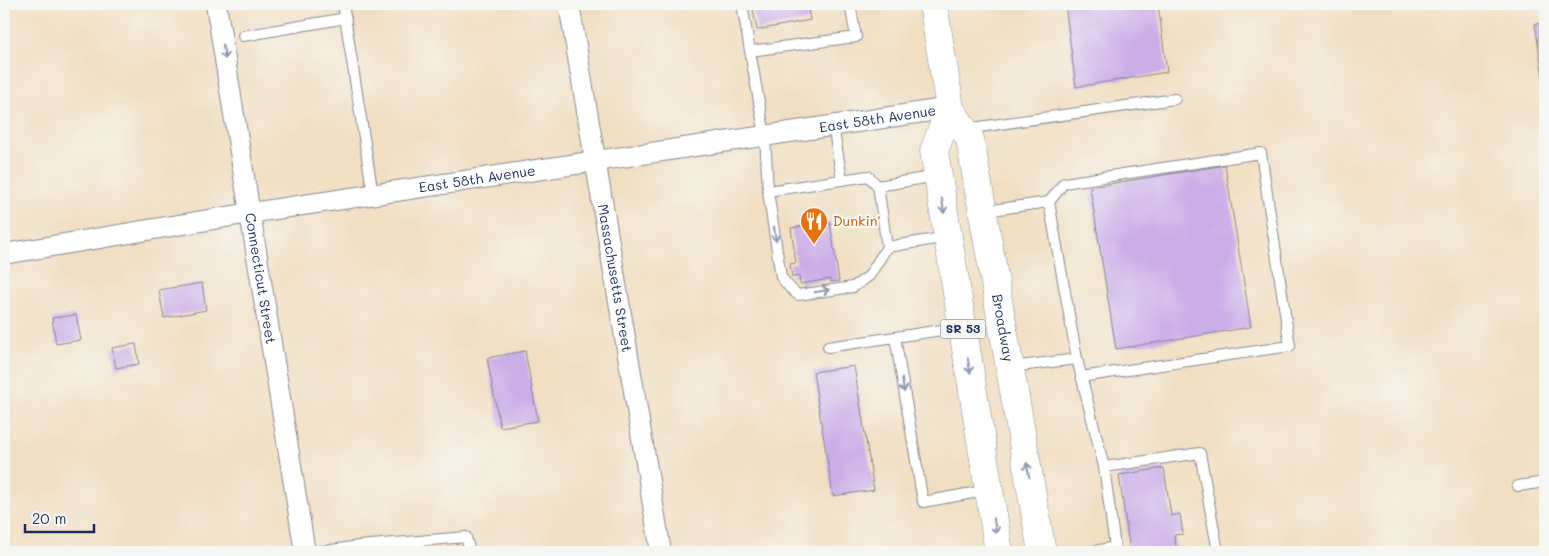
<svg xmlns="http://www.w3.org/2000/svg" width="1549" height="556" viewBox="0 0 1549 556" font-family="Mali,sans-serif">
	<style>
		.building { fill: #cbade8 }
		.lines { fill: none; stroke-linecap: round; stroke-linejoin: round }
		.lane-casing { stroke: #868790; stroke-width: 12 }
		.street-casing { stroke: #868790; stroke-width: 22 }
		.primary-casing { stroke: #868790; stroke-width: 29 }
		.lane { stroke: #fff; stroke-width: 10 }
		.street { stroke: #fff; stroke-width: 20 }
		.primary { stroke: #fff; stroke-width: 28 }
		.oneway { stroke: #8d97ae }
		.labels { text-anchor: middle; stroke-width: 4.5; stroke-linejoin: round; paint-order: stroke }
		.shield { fill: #f6f6f2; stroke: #5d6b8a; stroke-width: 1 }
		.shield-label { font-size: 12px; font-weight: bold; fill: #1b2f5e }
		.street-label { font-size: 14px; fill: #1b2f5e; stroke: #f6f6f2 }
		.food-label { font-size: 14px; fill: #c56008; stroke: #f6f6f2; text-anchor: start }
	</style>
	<rect width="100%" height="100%" fill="#f6f6f2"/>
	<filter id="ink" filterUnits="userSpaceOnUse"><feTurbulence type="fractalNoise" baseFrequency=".02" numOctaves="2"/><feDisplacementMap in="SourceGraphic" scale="10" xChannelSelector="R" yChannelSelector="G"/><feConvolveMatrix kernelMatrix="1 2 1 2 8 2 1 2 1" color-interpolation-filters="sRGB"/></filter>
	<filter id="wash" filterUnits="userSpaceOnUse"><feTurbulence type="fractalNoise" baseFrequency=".0096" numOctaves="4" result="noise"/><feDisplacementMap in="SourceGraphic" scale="20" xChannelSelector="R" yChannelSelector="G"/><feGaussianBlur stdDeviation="1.12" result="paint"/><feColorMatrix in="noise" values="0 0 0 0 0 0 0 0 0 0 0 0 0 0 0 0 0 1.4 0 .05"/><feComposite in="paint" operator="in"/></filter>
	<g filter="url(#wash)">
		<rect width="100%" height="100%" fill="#f1dfc2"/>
		<g id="blocks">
			<g class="building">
				<path d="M 752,4 L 807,4 L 810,20 L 757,30 Z"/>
				<path d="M 1065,4 L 1158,4 L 1167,72 L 1076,87 Z"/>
				<path d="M 1545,23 L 1545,84 L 1544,84 L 1535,24 Z"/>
				<path d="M 1225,165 L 1251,327 L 1116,349 L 1090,187 Z"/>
				<path d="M 830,222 L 839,281 L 830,282 L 830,279 L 800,284 L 799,276 L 792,277 L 790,264 L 796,263 L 791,228 Z"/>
				<path d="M 202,283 L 206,310 L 164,318 L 159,290 Z"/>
				<path d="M 76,315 L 81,340 L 56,344 L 52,318 Z"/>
				<path d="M 136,344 L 139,364 L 116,368 L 112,348 Z"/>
				<path d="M 525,351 L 538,421 L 500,427 L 487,358 Z"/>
				<path d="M 854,366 L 874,490 L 833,496 L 813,372 Z"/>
				<path d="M 1164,468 L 1171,516 L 1180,514 L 1183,534 L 1174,535 L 1177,552 L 1130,552 L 1119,475 Z"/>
			</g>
		</g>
	</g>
	<g filter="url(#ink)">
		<use href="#blocks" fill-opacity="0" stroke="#868790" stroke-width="1"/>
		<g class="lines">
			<g class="lane-casing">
				<g id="lane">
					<path d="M 343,4 L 373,195"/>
					<path d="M 742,4 L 750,51"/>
					<path d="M 243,36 L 346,18"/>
					<path d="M 833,125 L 842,180"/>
					<path d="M 965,129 L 1175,99"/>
					<path d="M 878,186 L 936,176"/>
					<path d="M 768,191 L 868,176 L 878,186 L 887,247 L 869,276 L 853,287 L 798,295 L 790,288 L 781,277 L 768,191 L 765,136 L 750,51 L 856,37 L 850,4"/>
					<path d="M 1049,202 L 1064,183 L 1261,153 L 1290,346 L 1081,377"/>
					<path d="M 985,211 L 1049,202 L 1077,359 L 1104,467 L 1115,547 L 1090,552"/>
					<path d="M 887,247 L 948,237"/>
					<path d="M 895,337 L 923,502 L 989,490"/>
					<path d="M 828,347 L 962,327"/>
					<path d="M 1011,367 L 1077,359"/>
					<path d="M 1104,467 L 1200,453 L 1218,552"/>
					<path d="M 1518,486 L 1545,482"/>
					<path d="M 318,552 L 359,546 L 466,537 L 470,552"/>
				</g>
			</g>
			<g class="street-casing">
				<g id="street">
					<path id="s1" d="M 216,4 L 305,552"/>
					<path id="s2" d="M 569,4 L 661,552"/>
					<path id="s3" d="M 4,254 L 250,213 L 950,108"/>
				</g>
			</g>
			<g class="primary-casing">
				<g id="primary">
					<path id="s4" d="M 933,4 L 950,108 L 970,139 L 1042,552"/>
					<path d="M 950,108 L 934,151 L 999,552"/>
				</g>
			</g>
			<use href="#lane" class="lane"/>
			<use href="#street" class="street"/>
			<use href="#primary" class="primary"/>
		</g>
		<defs><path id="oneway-shaft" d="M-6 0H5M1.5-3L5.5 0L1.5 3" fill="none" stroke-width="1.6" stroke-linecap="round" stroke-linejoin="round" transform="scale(1.25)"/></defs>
		<g class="oneway">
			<use href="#oneway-shaft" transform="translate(224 52) rotate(81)"/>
			<use href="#oneway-shaft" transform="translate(943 206) rotate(81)"/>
			<use href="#oneway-shaft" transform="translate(775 234) rotate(82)"/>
			<use href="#oneway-shaft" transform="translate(822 291) rotate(-9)"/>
			<use href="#oneway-shaft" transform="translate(969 366) rotate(81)"/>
			<use href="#oneway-shaft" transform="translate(903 385) rotate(80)"/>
			<use href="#oneway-shaft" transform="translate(1028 470) rotate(-100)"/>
			<use href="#oneway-shaft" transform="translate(995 526) rotate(81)"/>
		</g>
	</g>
	<defs>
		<g id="restaurant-pin" transform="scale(1.4375)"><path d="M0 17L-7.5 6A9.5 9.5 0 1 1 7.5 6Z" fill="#e8710a" stroke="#f6f6f2"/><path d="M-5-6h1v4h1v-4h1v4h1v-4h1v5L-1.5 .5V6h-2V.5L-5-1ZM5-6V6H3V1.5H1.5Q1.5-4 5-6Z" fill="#fff"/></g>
	</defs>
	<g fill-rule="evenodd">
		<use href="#restaurant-pin" x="814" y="221"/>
	</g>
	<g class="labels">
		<rect class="shield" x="940.5" y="319.5" width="45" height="19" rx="4"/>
		<g class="shield-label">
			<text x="963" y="333">SR 53</text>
		</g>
		<g class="street-label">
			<text dy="5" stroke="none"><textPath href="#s3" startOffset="884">East 58th Avenue</textPath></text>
			<text dy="5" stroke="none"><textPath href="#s3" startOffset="479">East 58th Avenue</textPath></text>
			<text dy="5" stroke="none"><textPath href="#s1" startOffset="278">Connecticut Street</textPath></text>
			<text dy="5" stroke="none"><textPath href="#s2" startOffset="278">Massachusetts Street</textPath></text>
			<text dy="5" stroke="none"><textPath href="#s4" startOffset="334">Broadway</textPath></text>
		</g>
		<g class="food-label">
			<text x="833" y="226">Dunkin'</text>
		</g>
	</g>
	<rect width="1549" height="556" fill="none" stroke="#f6f6f2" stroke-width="20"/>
	<path d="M25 524v8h69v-8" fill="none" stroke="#1b2f5e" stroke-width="2.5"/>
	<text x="32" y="524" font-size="15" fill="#1b2f5e" stroke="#f6f6f2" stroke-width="4" paint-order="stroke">20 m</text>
</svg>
